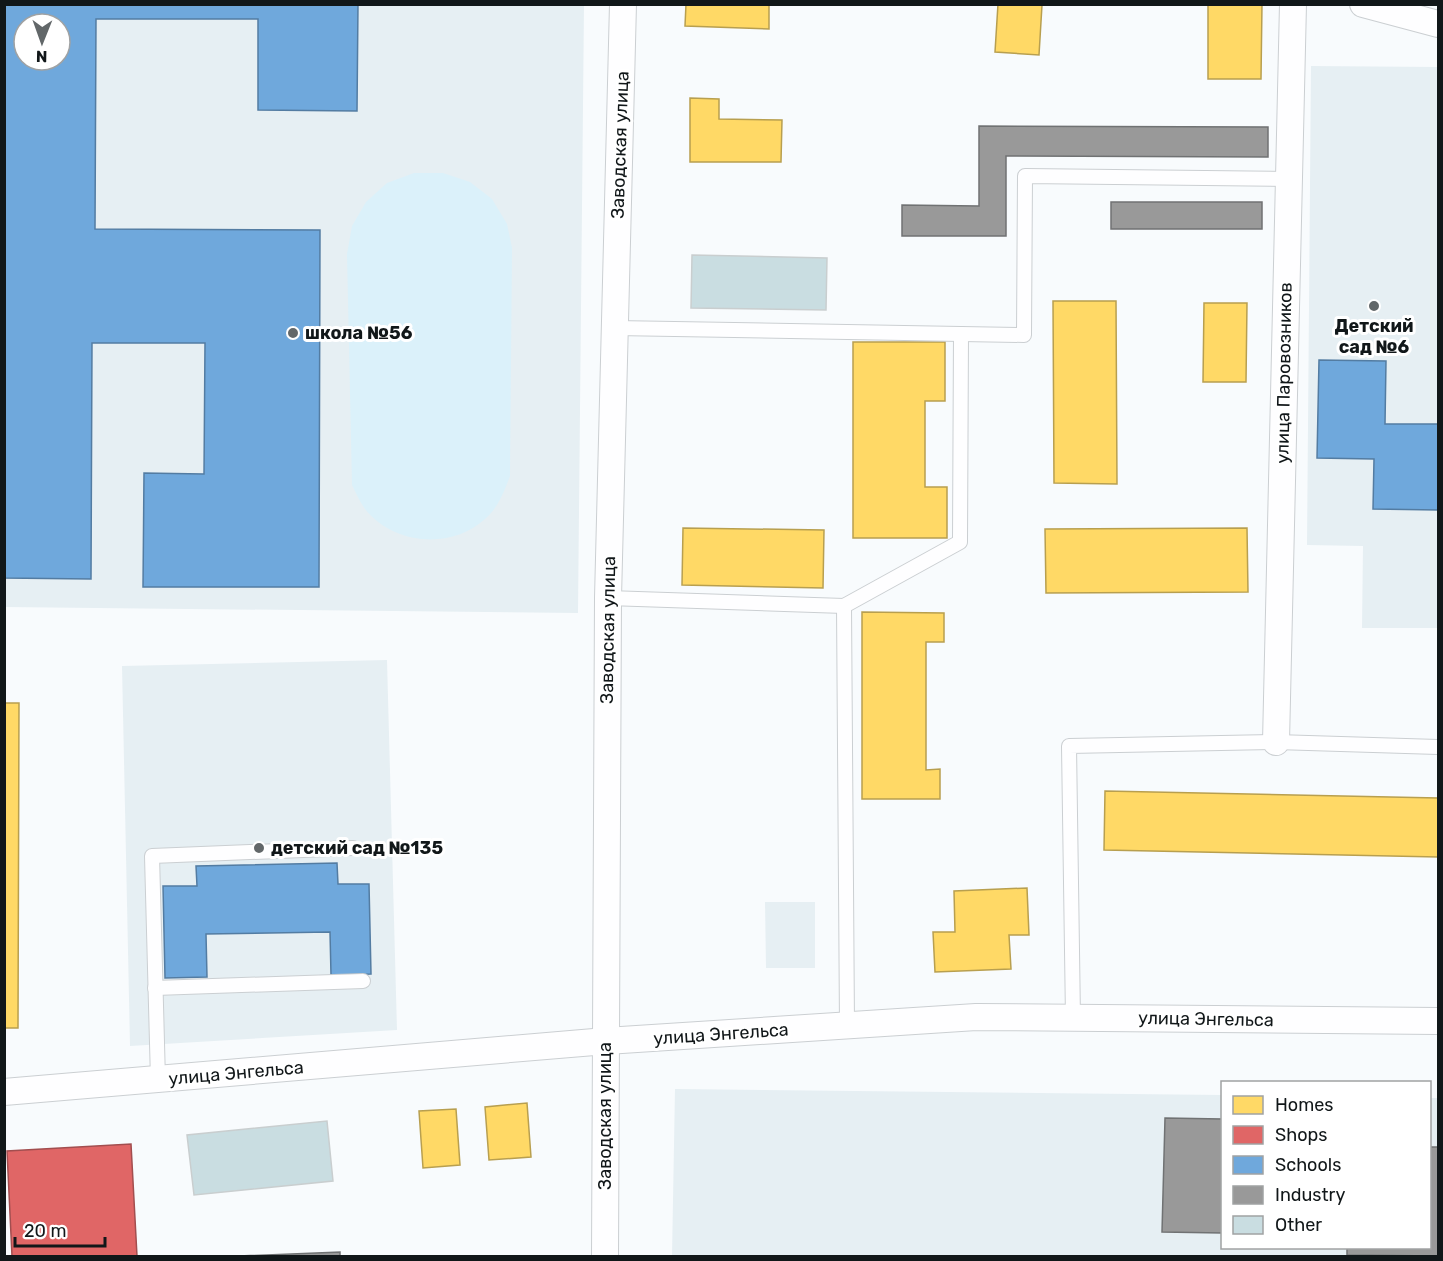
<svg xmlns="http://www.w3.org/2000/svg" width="1443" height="1261" viewBox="0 0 1443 1261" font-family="Rubik,sans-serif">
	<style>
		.built { fill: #e6eff3; fill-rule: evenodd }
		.green { fill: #dbf1fa }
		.homes { fill: #ffd966; stroke: #b89f4f; stroke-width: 1.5 }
		.shops { fill: #e06666; stroke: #a24e4f; stroke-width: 1.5 }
		.schools { fill: #6fa8dc; stroke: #537ca2; stroke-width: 1.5; fill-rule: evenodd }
		.industry { fill: #999; stroke: #707273; stroke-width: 1.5 }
		.building { fill: #c9dde1; stroke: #c9cecf; stroke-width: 1.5 }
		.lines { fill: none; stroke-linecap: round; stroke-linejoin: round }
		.service-casing { stroke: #cbcfd2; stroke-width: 16 }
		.minor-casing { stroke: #cbcfd2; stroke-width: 28 }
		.service { stroke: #fefeff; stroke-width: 14 }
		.minor { stroke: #fefeff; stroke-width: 26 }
		.poi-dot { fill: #626769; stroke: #fff; stroke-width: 2 }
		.labels { text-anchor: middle; stroke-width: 6; stroke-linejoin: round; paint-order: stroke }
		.street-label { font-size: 18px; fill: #111719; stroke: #fff }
		.poi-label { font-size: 18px; font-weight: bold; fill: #111719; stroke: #fff; text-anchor: start }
	</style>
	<rect width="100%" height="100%" fill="#f8fbfd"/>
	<g class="built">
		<path d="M 5,5 L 584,5 L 578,613 L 5,607 ZM 24,24 L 60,24 L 60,60 L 24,60 Z"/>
		<path d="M 1311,66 L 1438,67 L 1438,628 L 1362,628 L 1363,546 L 1307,545 Z"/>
		<path d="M 387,660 L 397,1030 L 130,1046 L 122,666 Z"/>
		<path d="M 765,902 L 815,902 L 815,968 L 766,968 Z"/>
		<path d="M 675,1089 L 1222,1095 L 1222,1248 L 1430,1248 L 1430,1098 L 1438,1098 L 1438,1256 L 672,1256 Z"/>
	</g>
	<path class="green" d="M 414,173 L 443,173 L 470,182 L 492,199 L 507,224 L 512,248 L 510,476 C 504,492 498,508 485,519 C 451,550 394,545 365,509 C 360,502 356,493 352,485 L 347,254 L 352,226 L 366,202 L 387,183 Z"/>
	<g class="homes">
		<path d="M 686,4 L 769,4 L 769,29 L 685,26 Z"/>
		<path d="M 998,4 L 1042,5 L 1039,55 L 995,52 Z"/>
		<path d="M 1208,4 L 1262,4 L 1261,79 L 1208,79 Z"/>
		<path d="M 690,98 L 719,99 L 719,119 L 782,120 L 781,162 L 690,162 Z"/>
		<path d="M 1053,301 L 1116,301 L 1117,484 L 1054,483 Z"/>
		<path d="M 1204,303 L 1247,303 L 1246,382 L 1203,382 Z"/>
		<path d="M 853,342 L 945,342 L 945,401 L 925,401 L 925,487 L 947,487 L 947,538 L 853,538 Z"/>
		<path d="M 683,528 L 824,530 L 823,588 L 682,585 Z"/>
		<path d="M 1247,528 L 1248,592 L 1046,593 L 1045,529 Z"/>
		<path d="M 862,612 L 944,613 L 944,642 L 926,642 L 926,770 L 940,769 L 940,799 L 862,799 Z"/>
		<path d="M 4,703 L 19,703 L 18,1028 L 4,1028 Z"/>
		<path d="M 1105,791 L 1438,798 L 1438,857 L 1104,850 Z"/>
		<path d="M 1027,888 L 1029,935 L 1009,935 L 1011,969 L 935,972 L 933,932 L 955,932 L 954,891 Z"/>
		<path d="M 527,1103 L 531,1157 L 489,1160 L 485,1107 Z"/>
		<path d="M 456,1109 L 460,1165 L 423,1168 L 419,1111 Z"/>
	</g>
	<path class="shops" d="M 131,1144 L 137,1256 L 12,1256 L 7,1151 Z"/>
	<g class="schools">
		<path d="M 4,4 L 358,4 L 357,111 L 258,110 L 258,19 L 96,19 L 95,229 L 320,230 L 319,587 L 143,587 L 144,473 L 204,474 L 205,343 L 92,343 L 91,579 L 4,578 ZM 24,24 L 60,24 L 60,60 L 24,60 Z"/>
		<path d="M 1319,360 L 1386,361 L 1385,424 L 1438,424 L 1438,510 L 1373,509 L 1374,459 L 1317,458 Z"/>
		<path d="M 337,863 L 338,884 L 369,884 L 371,974 L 331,975 L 330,932 L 206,934 L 207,977 L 165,978 L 163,886 L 197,886 L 196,866 Z"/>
	</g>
	<g class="industry">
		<path d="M 979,126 L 1268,127 L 1268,157 L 1006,156 L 1006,236 L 902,236 L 902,205 L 979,206 Z"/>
		<rect x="1111" y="202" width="151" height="27"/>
		<path d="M 1165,1118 L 1222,1119 L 1222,1233 L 1162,1232 Z"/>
		<path d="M 1430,1147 L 1438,1147 L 1438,1256 L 1347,1255 L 1347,1248 L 1430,1248 Z"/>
		<path d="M 340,1252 L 340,1256 L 239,1256 Z"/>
	</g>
	<g class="building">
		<path d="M 692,255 L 827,258 L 826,310 L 691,308 Z"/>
		<path d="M 327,1121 L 333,1181 L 194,1195 L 187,1135 Z"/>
	</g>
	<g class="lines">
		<g class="service-casing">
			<g id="service">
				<path d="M 615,328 L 1024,335 L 1025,176 L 1289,179"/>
				<path d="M 608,598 L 844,606 L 960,542 L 961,334"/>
				<path d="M 844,606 L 847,1025"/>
				<path d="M 155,988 L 363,981"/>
				<path d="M 1073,1018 L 1069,746 L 1276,742 L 1438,747"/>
				<path d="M 158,1080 L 152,856 L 353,848"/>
			</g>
		</g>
		<g class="minor-casing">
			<g id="minor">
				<path d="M 1363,4 L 1438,24"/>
				<path d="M 1276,742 L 1293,4"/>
				<path d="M 4,1092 L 606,1041 L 976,1017 L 1438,1021"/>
				<path d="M 605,1256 L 608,598 L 623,4"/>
			</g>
		</g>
		<use href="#service" class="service"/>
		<use href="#minor" class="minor"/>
	</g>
	<g class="poi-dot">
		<circle cx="1374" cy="306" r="6"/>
		<circle cx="293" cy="333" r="6"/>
		<circle cx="259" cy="848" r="6"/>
	</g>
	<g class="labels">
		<g class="street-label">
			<text transform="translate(620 145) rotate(-88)" y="6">Заводская улица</text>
			<text transform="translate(1284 373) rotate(-89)" y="6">улица Паровозников</text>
			<text transform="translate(608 630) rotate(-89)" y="6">Заводская улица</text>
			<text transform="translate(1206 1019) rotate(1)" y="6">улица Энгельса</text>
			<text transform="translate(721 1034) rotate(-4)" y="6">улица Энгельса</text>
			<text transform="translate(236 1073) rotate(-5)" y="6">улица Энгельса</text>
			<text transform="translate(605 1116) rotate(-90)" y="6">Заводская улица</text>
		</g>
		<g class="poi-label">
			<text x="1374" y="332" text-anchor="middle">Детский<tspan x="1374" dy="21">сад №6</tspan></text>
			<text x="305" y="339">школа №56</text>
			<text x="271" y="854">детский сад №135</text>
		</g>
	</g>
	<rect width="1443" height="1261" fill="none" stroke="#111719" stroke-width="12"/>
	<rect x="1221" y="1081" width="210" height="168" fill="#ffffff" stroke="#a0a2a3" stroke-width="1.5"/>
	<rect x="1233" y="1096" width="30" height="18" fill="#ffd966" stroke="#a0a2a3" stroke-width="1.5"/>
	<text x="1275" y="1111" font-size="18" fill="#111719">Homes</text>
	<rect x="1233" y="1126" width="30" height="18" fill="#e06666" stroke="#a0a2a3" stroke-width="1.5"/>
	<text x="1275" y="1141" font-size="18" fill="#111719">Shops</text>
	<rect x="1233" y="1156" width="30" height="18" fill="#6fa8dc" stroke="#a0a2a3" stroke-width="1.5"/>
	<text x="1275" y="1171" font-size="18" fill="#111719">Schools</text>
	<rect x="1233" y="1186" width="30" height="18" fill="#999999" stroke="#a0a2a3" stroke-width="1.5"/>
	<text x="1275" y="1201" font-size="18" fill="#111719">Industry</text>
	<rect x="1233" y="1216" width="30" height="18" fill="#c9dde1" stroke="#a0a2a3" stroke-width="1.5"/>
	<text x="1275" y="1231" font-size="18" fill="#111719">Other</text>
	<g transform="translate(42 42) rotate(181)"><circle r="28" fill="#ffffff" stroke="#a0a2a3" stroke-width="1.5"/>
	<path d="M0-4.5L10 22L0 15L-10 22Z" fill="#626769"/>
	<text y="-9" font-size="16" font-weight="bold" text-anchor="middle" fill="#111719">N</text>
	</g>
	<path d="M15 1237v9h90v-9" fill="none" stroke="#111719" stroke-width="3"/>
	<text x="24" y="1237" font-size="18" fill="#111719" stroke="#ffffff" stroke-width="4.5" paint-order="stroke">20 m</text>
</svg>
